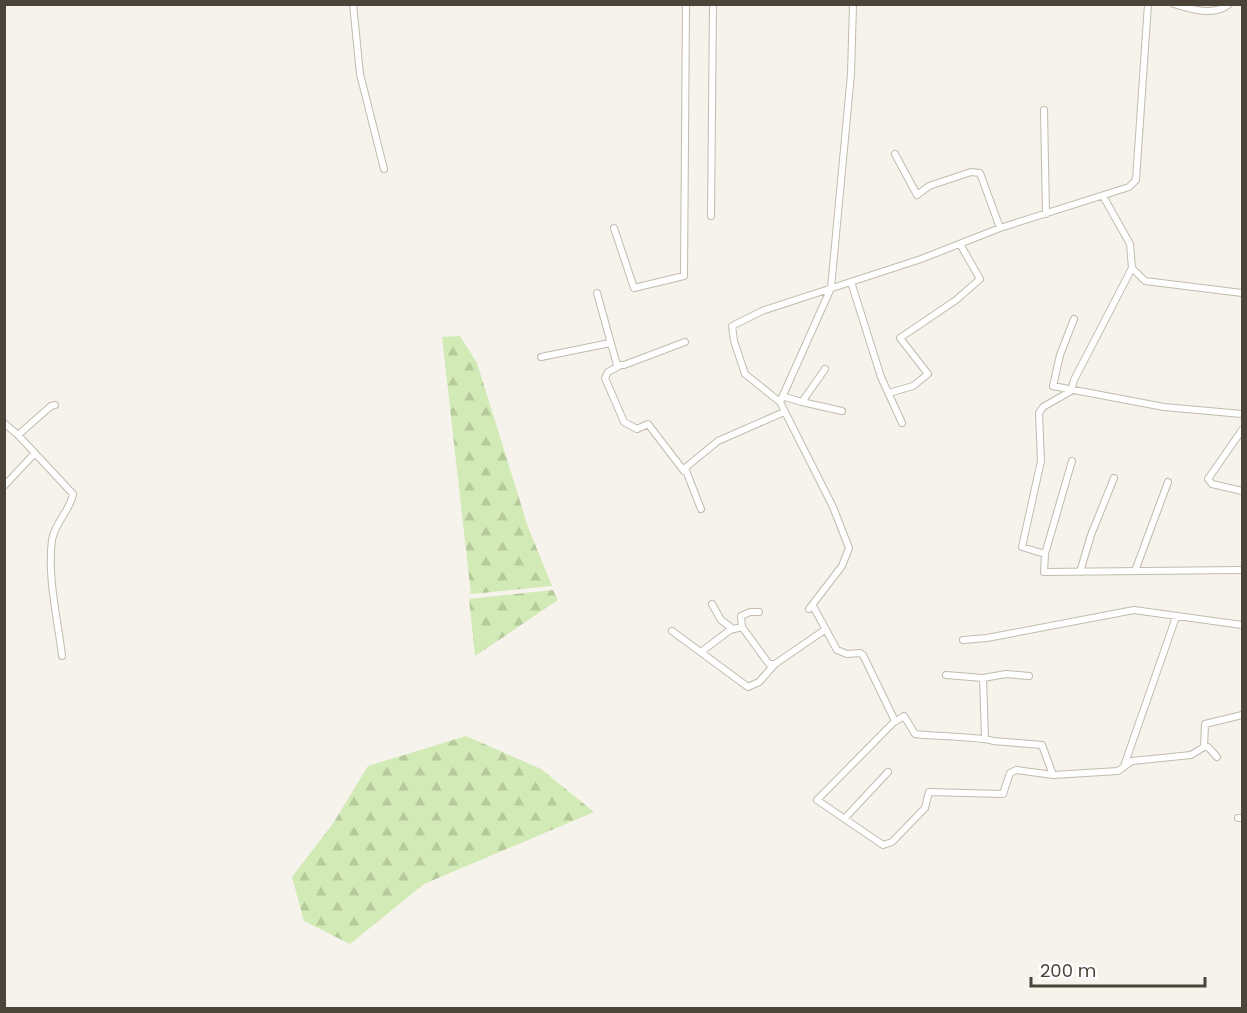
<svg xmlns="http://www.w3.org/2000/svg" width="1247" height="1013" font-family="Poppins,sans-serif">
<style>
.forest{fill:url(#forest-firs)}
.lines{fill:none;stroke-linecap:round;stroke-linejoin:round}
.street-casing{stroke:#c2bbae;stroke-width:8}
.street{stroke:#fff;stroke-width:6}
</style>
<defs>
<pattern id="forest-firs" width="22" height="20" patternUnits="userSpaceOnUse" patternTransform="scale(1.5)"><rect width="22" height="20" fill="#d2eab5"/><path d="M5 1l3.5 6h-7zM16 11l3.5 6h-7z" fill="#b6ca9c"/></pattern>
</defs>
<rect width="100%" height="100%" fill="#f6f3ec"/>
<!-- forest -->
<path class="forest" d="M 460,336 L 477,363 L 528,527 L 552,586 L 471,594 L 442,337 Z
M 553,590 L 558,600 L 475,656 L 469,599 Z
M 466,736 L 541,769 L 594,812 L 424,884 L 350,944 L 304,921 L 292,877 L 334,822 L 368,766 Z"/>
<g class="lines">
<!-- street casing -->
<g class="street-casing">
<path id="street" d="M 353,4 L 360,74 L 384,169
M 1174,4 C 1190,9 1215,17 1229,4
M 1044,110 L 1046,214
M 895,154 L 917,195 L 929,186 L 971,172 L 980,173 L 1000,228
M 711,216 L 713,4
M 614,228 L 634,288 L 684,276 L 686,4
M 1132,268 L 1145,281 L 1242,293
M 851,282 L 881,377 L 902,423
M 597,293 L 617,365 L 624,365 L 685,342
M 1074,319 L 1060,355 L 1053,386 L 1164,407 L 1242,414
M 541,357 L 610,343
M 619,366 L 608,372 L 605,378 L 624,422 L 637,429 L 648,424 L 684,471
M 889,393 L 913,386 L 928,374 L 900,338 L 956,300 L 980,279 L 960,244
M 785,397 L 802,402 L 825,369
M 780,402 L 831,288 L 851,74 L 853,4
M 802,402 L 842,411
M 4,423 L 18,435 L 51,406 L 55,405
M 1242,430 L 1208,479 L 1212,484 L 1242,491
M 18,435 L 73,494 C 70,511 55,522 52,540 C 47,577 58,620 62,656
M 1072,461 L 1045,554 L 1044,572 L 1242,570
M 4,486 L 35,453
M 701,509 L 685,468 L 718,441 L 784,412
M 1045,554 L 1022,547 L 1041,461 L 1039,413 L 1043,407 L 1071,391 L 1074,380 L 1132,268 L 1130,244 L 1103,196
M 1135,571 L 1168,482
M 1080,572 L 1091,535 L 1114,478
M 712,604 L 721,620 L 733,629
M 813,606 L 837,650 L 847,654 L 860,653 L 863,655 L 895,721
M 809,609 L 842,566 L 849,548 L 833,507 L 780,402 L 745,374 L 734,341 L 732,326 L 762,311 L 921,259 L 1000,228 L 1129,187 L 1136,180 L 1148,4
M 759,612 L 750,612 L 741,616 L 742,627 L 769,664 L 775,664 L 826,629
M 672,631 L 748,687 L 759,682 L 775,664
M 963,640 L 987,638 L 1134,610 L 1242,625
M 701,652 L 730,630 L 742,627
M 946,675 L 983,678 L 985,737
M 983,678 L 1006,674 L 1029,676
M 1204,747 L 1205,724 L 1242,715
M 1124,766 L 1176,617
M 1053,775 L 1042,745 L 993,741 C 985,737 929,736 915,734 L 904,716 L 893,723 L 817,800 L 883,845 L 892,842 L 925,808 L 929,792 L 1003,794 L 1010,773 L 1016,770 L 1053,775 L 1118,771 L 1132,761 L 1191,755 L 1204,747 L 1208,747 L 1217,757
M 845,818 L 888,772
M 1238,818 L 1242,818"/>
</g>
<!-- street -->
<use href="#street" class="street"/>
</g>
<!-- border -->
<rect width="1247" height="1013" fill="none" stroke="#4b4439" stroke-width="12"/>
<!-- scale -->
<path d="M1031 977v9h174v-9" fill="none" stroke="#4b4439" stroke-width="3"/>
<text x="1040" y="977" font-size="18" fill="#4b4439" stroke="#ffffff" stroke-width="4.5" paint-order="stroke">200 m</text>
</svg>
